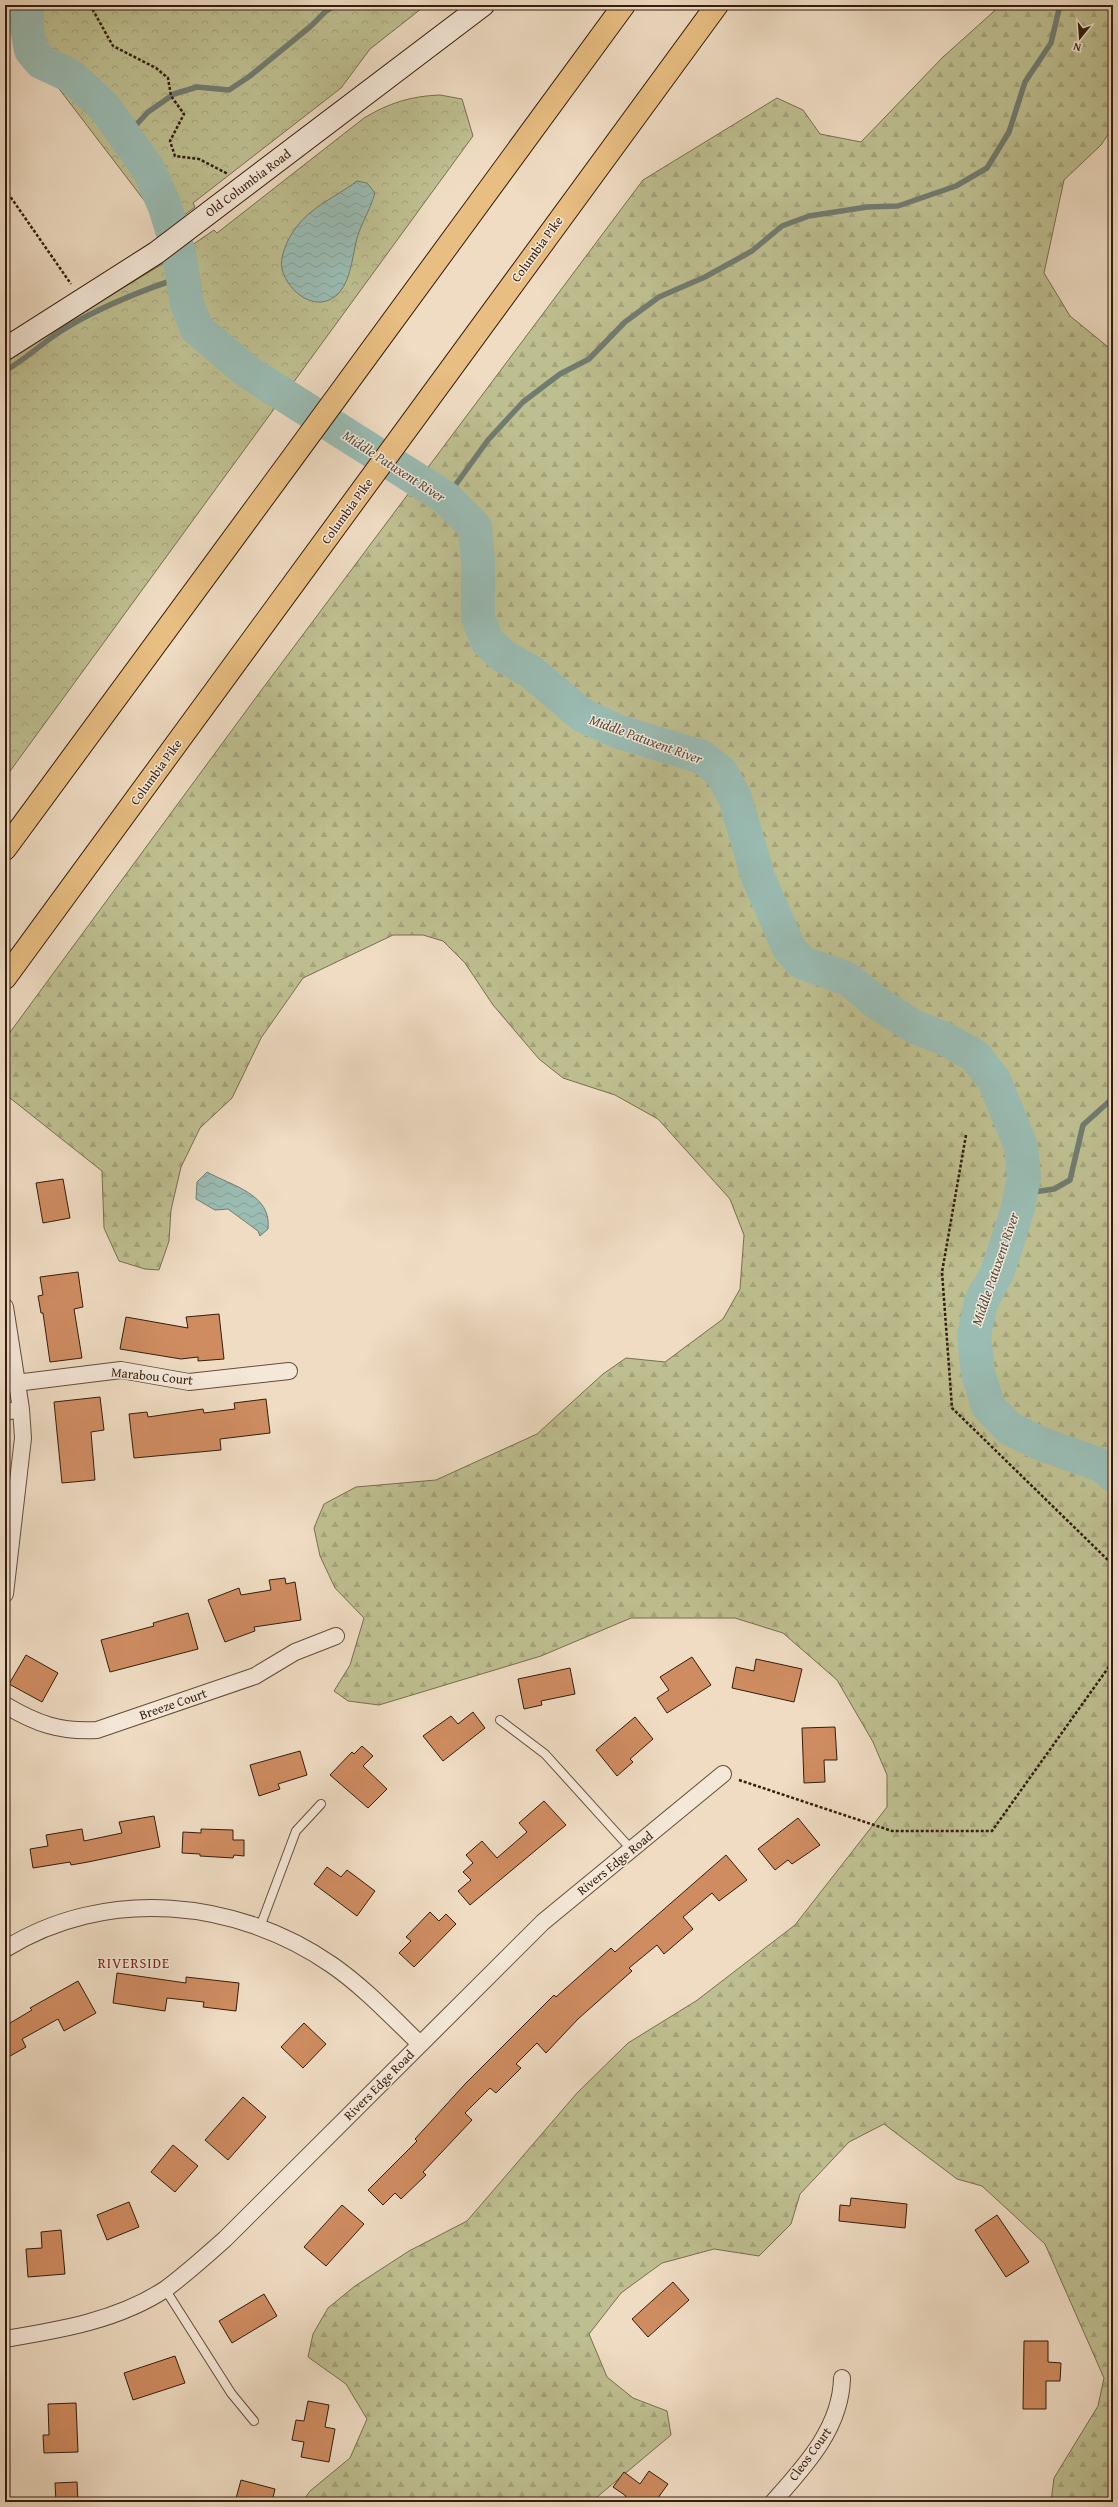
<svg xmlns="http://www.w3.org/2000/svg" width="1118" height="2507" font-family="'Gentium Book Plus',serif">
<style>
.forest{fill:url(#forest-firs);stroke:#796e4f}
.park{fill:url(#park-crowns);stroke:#796e4f}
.water{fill:url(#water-waves);stroke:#717c71}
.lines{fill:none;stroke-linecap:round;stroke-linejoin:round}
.stream{stroke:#717c71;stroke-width:5.5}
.river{stroke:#9abcb3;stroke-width:34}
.building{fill:#cf8c61;stroke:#341d0e}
.lane-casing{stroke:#634d3b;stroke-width:10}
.street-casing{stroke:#634d3b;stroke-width:18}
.secondary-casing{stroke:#341d0e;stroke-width:24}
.highway-casing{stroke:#341d0e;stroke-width:24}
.path{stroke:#341d0e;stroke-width:2.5;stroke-dasharray:3 2;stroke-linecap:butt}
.lane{stroke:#f5e8d8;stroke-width:8}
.street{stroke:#f5e8d8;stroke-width:16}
.secondary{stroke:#f5e8d8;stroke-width:22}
.highway{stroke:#e8be82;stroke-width:22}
.labels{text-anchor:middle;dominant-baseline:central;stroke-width:3;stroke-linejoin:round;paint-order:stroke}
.street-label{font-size:13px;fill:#341d0e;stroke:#f5e8d8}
.water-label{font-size:14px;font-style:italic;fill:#534d40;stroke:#f5e8d8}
.neighbourhood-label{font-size:14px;letter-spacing:1px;fill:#7a1f14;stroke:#f5e8d8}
</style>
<defs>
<pattern id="forest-firs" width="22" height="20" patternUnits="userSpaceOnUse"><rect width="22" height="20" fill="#bebf90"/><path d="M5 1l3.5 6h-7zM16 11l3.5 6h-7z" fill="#a4a47b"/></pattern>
<pattern id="park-crowns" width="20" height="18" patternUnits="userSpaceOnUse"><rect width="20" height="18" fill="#bebf90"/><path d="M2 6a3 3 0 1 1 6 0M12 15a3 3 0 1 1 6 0" fill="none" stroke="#a4a47b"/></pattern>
<pattern id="water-waves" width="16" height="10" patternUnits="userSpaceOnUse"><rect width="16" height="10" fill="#9abcb3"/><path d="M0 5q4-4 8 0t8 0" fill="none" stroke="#85a199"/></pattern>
</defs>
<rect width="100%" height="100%" fill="#efdcc3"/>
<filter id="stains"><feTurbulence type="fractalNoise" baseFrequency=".005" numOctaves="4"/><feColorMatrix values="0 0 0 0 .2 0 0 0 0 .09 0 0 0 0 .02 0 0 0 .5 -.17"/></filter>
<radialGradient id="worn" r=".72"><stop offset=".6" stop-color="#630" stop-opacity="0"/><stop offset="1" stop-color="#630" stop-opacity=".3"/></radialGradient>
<!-- forest -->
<path class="forest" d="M 1001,5 L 1113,5 L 1113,127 L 1101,145 L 1064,180 L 1044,273 L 1070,316 L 1113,351 L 1113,2502 L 1051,2502 L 1054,2478 L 1098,2406 L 1104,2378 L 1045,2244 L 982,2186 L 957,2179 L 884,2124 L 849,2142 L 800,2194 L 791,2224 L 759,2256 L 714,2249 L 662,2263 L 621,2293 L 589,2334 L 607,2377 L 633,2398 L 667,2411 L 671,2435 L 591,2502 L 302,2502 L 310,2491 L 350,2458 L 367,2419 L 346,2384 L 308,2357 L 313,2334 L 328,2308 L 355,2286 L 409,2251 L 467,2221 L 577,2093 L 628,2043 L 696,2001 L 795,1925 L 887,1807 L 887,1775 L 873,1742 L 837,1680 L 783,1633 L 735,1618 L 631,1618 L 541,1656 L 379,1705 L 348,1701 L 334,1691 L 350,1665 L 364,1618 L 335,1588 L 320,1556 L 314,1528 L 324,1504 L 356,1487 L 436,1480 L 537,1434 L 603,1374 L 626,1358 L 665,1362 L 723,1319 L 740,1289 L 744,1235 L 730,1199 L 658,1119 L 615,1095 L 563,1078 L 539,1059 L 493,1005 L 465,963 L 443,941 L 423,935 L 393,935 L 303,978 L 261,1038 L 232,1098 L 200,1128 L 181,1167 L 171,1210 L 169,1241 L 159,1270 L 145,1269 L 119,1261 L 104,1228 L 102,1171 L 5,1094 L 5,1039 L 260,692 L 643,180 L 777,98 L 803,110 L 820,134 L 861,142 L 943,57 Z"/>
<!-- park -->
<path class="park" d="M 31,5 L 426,5 L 370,49 L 341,88 L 193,203 L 195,207 L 166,229 L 34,56 Z
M 440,95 L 462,99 L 473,136 L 5,778 L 5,359 L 179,254 L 214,230 L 217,233 L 364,118 C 389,103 411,96 440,95 Z"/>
<!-- water -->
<path class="water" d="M 357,181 L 367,183 L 375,193 C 371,207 364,219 359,232 C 352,251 353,277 339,293 C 318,315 288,293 282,269 C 279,258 288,238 295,229 C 310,207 336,197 357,181 Z
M 207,1172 C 232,1186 272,1194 268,1229 L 260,1236 L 258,1231 L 228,1209 L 215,1210 L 196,1199 L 197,1182 Z"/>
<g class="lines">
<!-- stream -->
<path class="stream" d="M 125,137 L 148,112 L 174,94 L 197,87 L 229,90 L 250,76 L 311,26 L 325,12 L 336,5
M 5,371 C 23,361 38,347 55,335 C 88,312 144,289 183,277
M 446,498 L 488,440 L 523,402 L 560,374 L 589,359 L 625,322 L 659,297 L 705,277 L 752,251 L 782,226 L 809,216 L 867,207 L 898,206 L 956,186 L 987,168 L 1009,132 L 1025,82 L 1051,43 L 1060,5
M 1020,1194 L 1054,1189 L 1070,1180 L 1083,1125 L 1113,1098"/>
<!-- river -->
<path class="river" d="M 27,5 L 27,28 L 31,50 L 41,62 L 71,76 L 105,108 L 149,170 L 165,207 L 179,253 L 187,304 L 197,329 L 248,372 L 446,498 L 475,527 L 478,561 L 478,618 L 487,641 L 503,656 L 530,671 L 582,715 L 619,732 L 702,757 L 721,772 L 735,798 L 758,877 L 789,948 L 801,962 L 848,979 L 877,1003 L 915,1027 L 945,1039 L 975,1056 L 994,1080 L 1021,1146 L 1024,1177 L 1018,1207 L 1008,1240 L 997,1273 L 981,1302 L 974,1335 L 978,1373 L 988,1406 L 1009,1428 L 1039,1443 L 1103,1466 L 1113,1475"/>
</g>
<!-- building -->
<path class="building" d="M 63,1179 L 70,1218 L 43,1223 L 36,1183 Z
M 78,1272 L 83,1307 L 74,1309 L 82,1358 L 50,1362 L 43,1313 L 41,1313 L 38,1296 L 43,1295 L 40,1277 Z
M 219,1314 L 224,1359 L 198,1361 L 198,1357 L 181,1359 L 120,1349 L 126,1317 L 188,1328 L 186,1317 Z
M 100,1397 L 104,1430 L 91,1432 L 95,1480 L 62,1483 L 54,1402 Z
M 266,1399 L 270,1433 L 220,1439 L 221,1450 L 134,1458 L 129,1414 L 147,1412 L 148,1417 L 203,1409 L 204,1413 L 235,1409 L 234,1403 Z
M 285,1578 L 286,1584 L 295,1582 L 301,1620 L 254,1627 L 255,1631 L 225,1642 L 208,1600 L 239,1588 L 241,1595 L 271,1590 L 269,1580 Z
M 188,1613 L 198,1649 L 110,1672 L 101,1640 L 154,1626 L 153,1623 Z
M 26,1655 L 58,1673 L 42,1702 L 9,1684 Z
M 692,1657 L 711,1685 L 667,1713 L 657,1698 L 669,1690 L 660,1677 Z
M 756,1659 L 802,1669 L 794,1702 L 732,1688 L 736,1667 L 754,1671 Z
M 570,1668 L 575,1694 L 541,1701 L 542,1705 L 524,1709 L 518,1679 Z
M 473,1712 L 485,1728 L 443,1761 L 423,1736 L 451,1716 L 458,1724 Z
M 635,1717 L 653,1739 L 630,1759 L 633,1762 L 617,1776 L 596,1750 Z
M 835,1727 L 837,1760 L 824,1760 L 825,1782 L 804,1783 L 802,1728 Z
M 362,1746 L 373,1756 L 363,1766 L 387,1789 L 368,1808 L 330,1775 L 352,1752 L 354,1754 Z
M 300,1751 L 307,1775 L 278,1784 L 280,1789 L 259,1796 L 250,1765 Z
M 544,1801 L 566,1825 L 470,1905 L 458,1891 L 471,1880 L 463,1872 L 473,1863 L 466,1855 L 482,1841 L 497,1858 L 527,1832 L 519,1823 Z
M 154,1816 L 160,1847 L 88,1862 L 71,1865 L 70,1862 L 33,1868 L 30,1849 L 48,1846 L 46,1835 L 82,1829 L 84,1841 L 122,1833 L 119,1822 Z
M 798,1818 L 820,1845 L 792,1864 L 788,1860 L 775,1870 L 758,1849 Z
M 201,1829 L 233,1830 L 233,1840 L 244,1840 L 244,1856 L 234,1855 L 233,1858 L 200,1856 L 200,1854 L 182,1853 L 183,1832 L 201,1833 Z
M 726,1855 L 747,1880 L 719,1901 L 712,1893 L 683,1917 L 693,1929 L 664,1954 L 657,1945 L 629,1968 L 632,1971 L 578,2019 L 546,2053 L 537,2043 L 516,2064 L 521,2068 L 496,2093 L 490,2088 L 465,2113 L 472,2120 L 423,2172 L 426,2175 L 401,2199 L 395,2193 L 383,2205 L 368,2190 L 417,2141 L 415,2139 L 465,2084 L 554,1995 L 556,1997 L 611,1948 L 615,1952 Z
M 327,1867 L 341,1877 L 347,1870 L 375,1891 L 357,1916 L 314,1884 Z
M 430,1912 L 439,1921 L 446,1914 L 456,1924 L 414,1967 L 399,1953 L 411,1941 L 406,1937 Z
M 117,1973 L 186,1983 L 186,1977 L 239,1983 L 236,2011 L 203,2007 L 204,2002 L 167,1998 L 165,2011 L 113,2003 Z
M 78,1981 L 96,2013 L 64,2031 L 58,2019 L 22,2039 L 26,2047 L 5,2059 L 5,2026 L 32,2010 L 30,2008 Z
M 304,2023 L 326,2044 L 303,2068 L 281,2047 Z
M 243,2097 L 266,2117 L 228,2160 L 205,2140 Z
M 173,2145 L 198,2166 L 175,2192 L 151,2172 Z
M 851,2198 L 907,2204 L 905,2228 L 839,2221 L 840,2205 L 850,2206 Z
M 129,2202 L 139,2227 L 107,2240 L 97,2215 Z
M 342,2205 L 364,2224 L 326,2266 L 304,2247 Z
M 997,2215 L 1029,2262 L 1006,2277 L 975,2230 Z
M 61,2230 L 65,2274 L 28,2277 L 26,2249 L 42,2248 L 41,2232 Z
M 673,2282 L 689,2300 L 648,2337 L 632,2319 Z
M 264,2294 L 277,2316 L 232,2343 L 219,2321 Z
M 1024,2341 L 1048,2341 L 1048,2362 L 1061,2363 L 1060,2381 L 1046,2381 L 1046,2409 L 1023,2409 Z
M 175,2356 L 185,2383 L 133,2400 L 124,2373 Z
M 308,2401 L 329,2405 L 325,2427 L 335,2429 L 329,2462 L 301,2457 L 304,2442 L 292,2440 L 296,2420 L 304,2421 Z
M 76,2403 L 78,2452 L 44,2453 L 43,2435 L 49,2435 L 48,2404 Z
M 649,2471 L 668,2484 L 655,2502 L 621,2502 L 626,2496 L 613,2487 L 624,2472 L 640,2484 Z
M 241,2480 L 275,2489 L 272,2502 L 235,2502 Z
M 77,2482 L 78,2502 L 56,2502 L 55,2483 Z"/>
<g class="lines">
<!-- lane casing -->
<g class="lane-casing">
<path id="lane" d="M 500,1720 L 545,1754 L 631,1849
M 260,1927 L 296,1831 L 321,1804
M 165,2289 L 231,2393 L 254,2421"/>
</g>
<!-- street casing -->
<g class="street-casing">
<path id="street" d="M 5,1307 L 21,1409 L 23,1438 L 5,1594
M 16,1383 L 121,1370 L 189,1382 L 289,1371
M 5,1412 L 21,1409
M 5,1705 C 37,1724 60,1732 97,1730 L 255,1676 L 295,1652 L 336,1636
M 5,1949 C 106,1886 237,1899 332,1965 C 365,1988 392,2017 420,2044
M 5,2339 C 60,2330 120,2320 167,2288 C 187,2273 206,2256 225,2239 L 543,1922 L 723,1774
M 773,2502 C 805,2466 841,2428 842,2378"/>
</g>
<!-- secondary casing -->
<g class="secondary-casing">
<path id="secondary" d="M 5,349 L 156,253 L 483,5"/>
</g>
<!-- highway casing -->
<g class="highway-casing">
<path id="highway" d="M 5,849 C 211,567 419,288 624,5
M 5,978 L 717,5"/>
</g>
<!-- path -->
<path class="path" d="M 90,5 L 113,46 L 156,68 L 168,78 L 171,96 L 184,114 L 170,141 L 175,156 L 199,159 L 228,174
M 5,189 L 71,284
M 966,1135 L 942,1272 L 952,1408 L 1113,1565
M 739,1780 L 892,1831 L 992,1831 L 1113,1661"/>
<!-- lane -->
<use href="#lane" class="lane"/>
<!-- street -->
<use href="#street" class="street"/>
<!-- secondary -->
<use href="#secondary" class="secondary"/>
<!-- highway -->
<use href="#highway" class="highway"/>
</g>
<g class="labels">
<!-- street labels -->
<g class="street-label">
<text transform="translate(248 183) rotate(-37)">Old Columbia Road</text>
<text transform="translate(537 249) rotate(-54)">Columbia Pike</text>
<text transform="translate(347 511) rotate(-54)">Columbia Pike</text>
<text transform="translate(156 772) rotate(-54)">Columbia Pike</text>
<text transform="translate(152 1376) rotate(6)">Marabou Court</text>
<text transform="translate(173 1704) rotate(-19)">Breeze Court</text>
<text transform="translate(615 1863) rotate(-39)">Rivers Edge Road</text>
<text transform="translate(379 2085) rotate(-45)">Rivers Edge Road</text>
<text transform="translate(810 2454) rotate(-54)">Cleos Court</text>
</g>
<!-- water labels -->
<g class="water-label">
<text transform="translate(394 466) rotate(33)">Middle Patuxent River</text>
<text transform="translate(646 739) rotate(20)">Middle Patuxent River</text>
<text transform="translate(995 1269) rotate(-71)">Middle Patuxent River</text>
</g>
<!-- neighbourhood labels -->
<g class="neighbourhood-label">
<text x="134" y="1963">RIVERSIDE</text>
</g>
</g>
<!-- margin -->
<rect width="1118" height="2507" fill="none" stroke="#efdcc3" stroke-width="20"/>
<rect x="6" y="6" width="1106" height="2495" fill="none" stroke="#341d0e" stroke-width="2"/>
<rect x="10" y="10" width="1098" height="2487" fill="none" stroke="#341d0e"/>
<!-- north arrow -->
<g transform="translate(1080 38) rotate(197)" stroke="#f5e8d8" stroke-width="3" paint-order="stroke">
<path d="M0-3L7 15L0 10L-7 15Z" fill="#341d0e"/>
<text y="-6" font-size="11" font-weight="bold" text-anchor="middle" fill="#341d0e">N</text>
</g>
<rect width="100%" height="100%" filter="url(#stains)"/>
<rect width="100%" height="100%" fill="url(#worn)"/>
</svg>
